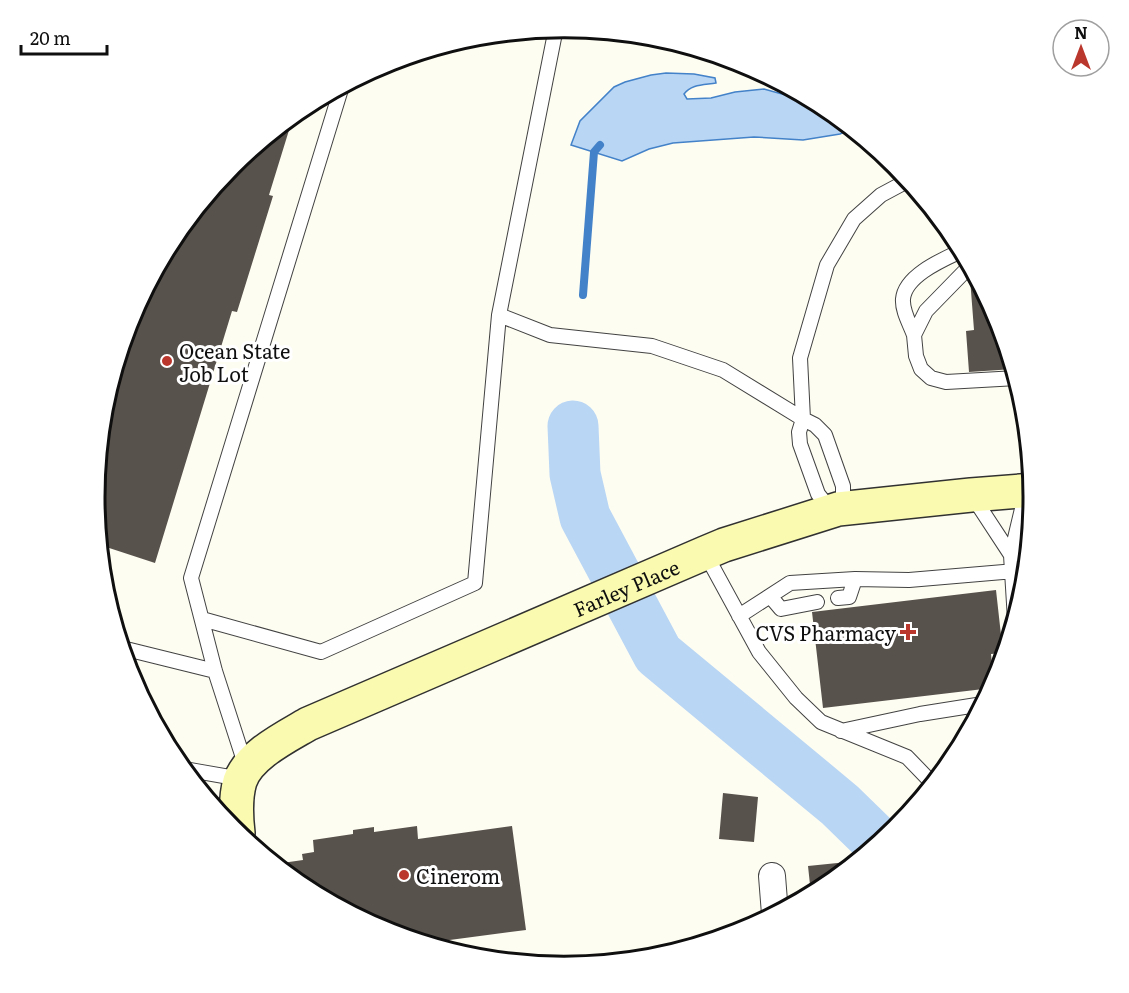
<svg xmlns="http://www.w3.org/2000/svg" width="1129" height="993" font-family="Literata,serif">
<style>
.water{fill:#b9d6f4;stroke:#4382c8;stroke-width:1.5}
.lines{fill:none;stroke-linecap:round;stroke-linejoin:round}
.stream{stroke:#4382c8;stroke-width:8}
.river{stroke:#b9d6f4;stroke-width:51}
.building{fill:#58524c}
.service-casing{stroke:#424242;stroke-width:16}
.minor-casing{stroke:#424242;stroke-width:28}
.secondary-casing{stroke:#313131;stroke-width:36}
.service{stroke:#fff;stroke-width:14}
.minor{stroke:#fff;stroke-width:26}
.secondary{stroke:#fafbb0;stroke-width:33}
.poi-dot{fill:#ba372d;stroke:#fff;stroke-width:2}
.labels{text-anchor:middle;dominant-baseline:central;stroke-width:6;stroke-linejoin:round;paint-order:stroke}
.poi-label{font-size:20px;fill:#0f0f0f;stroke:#fff;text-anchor:start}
.street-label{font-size:20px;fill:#0f0f0f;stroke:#fff}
.rim{fill:none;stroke:#0f0f0f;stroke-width:3}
</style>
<rect width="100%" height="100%" fill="#fefdf2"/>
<!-- water -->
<path class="water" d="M 666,73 L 694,74 L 715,78 L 716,83 C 704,85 691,84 684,94 L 687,99 L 711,98 L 735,92 L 764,89 L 789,96 L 799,92 L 826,106 L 851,127 L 851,129 L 840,134 L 803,140 L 754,137 L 673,143 L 649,149 L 622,161 L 571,145 L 580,121 L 614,87 L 625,82 L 651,75 Z"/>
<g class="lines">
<!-- stream -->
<path class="stream" d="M 583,295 L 594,152 L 600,145"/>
<!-- river -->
<path class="river" d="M 573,426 L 575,474 L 585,517 L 658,654 L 840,805 L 879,843"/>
</g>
<!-- building -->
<path class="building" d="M 294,114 L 269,195 L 273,196 L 237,312 L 232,311 L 155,563 L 100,545 L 95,496 L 104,405 L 131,317 L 174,235 L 233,164 Z
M 975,273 L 998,317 L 1014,369 L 969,372 L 966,331 L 974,330 L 970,278 Z
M 996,590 L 1003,653 L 991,654 L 994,683 L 992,688 L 823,708 L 812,612 Z
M 723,793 L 758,797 L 754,842 L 719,839 Z
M 417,826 L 418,839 L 512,826 L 526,930 L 427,943 L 385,930 L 303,887 L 275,864 L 303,860 L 302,854 L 314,852 L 313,840 L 353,834 L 353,830 L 374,827 L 374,832 Z
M 857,861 L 825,887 L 811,894 L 808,866 Z"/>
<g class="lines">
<!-- service casing -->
<g class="service-casing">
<path id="service" d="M 970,264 L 965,271 L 926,311 L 914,335 L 916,356 L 921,369 L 931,378 L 946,382 L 1017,378
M 499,315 L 550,335 L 652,346 L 723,370 L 803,419 L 815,425 L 825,435 L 843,486 L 843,498 L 838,509 L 826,504 L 818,494 L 800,444 L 799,432 L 803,419 L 800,358 L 827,265 L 854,219 L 881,195 L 909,180
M 914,335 C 910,324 902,311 903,299 C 905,275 944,259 963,250
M 973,497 L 1011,555
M 705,553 L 759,652 L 796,698 L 821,722 L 907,757 L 933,784
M 770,596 L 781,609 L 817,602
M 838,598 L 849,597 L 855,579
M 739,616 L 790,583 L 855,579 L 909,580 L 1027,570
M 202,619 L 321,652 L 475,583 L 499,315 L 556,28
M 1015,620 L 1011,555 L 1026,492
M 122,648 L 215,671
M 841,731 L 920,714 L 983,704
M 246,767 L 215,671 L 191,578 L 342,86
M 184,769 L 241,779"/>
</g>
<!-- minor casing -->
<g class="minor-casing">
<path id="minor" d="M 772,876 L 775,914"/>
</g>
<!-- secondary casing -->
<g class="secondary-casing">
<g id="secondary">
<path id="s1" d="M 238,833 C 236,816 235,798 240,781 C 249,755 286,737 308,724 L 705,553 L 724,545 L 838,509 L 971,495 L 1033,490"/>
</g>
</g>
<!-- service -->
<use href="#service" class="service"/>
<!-- minor -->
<use href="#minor" class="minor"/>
<!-- secondary -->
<use href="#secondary" class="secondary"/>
</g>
<!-- markers -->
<g class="poi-dot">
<circle cx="167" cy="361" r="6"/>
<path d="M905 623h6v6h6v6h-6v6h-6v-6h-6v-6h6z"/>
<circle cx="404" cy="875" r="6"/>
</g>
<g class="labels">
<!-- poi labels -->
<g class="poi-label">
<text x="179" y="350">Ocean State<tspan x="179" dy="23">Job Lot</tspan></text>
<text x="896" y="632" text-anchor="end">CVS Pharmacy</text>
<text x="416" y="875">Cinerom</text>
</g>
<!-- street labels -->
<g class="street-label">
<text stroke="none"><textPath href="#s1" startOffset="489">Farley Place</textPath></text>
</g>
</g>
<!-- crop -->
<path d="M0 0H1129V993H0ZM105 497a459 459 0 1 1 918 0a459 459 0 1 1-918 0Z" fill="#fff" fill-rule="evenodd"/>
<path class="rim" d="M105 497a459 459 0 1 1 918 0a459 459 0 1 1-918 0Z"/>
<!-- north arrow -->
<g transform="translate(1081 48)"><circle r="28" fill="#ffffff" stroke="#9f9f9f" stroke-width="1.5"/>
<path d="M0-4.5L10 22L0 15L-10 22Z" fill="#ba372d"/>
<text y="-9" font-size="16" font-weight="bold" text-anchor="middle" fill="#0f0f0f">N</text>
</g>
<!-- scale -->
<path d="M21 45v9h86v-9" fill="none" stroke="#0f0f0f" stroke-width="3"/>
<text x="30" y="45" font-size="18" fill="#0f0f0f" stroke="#ffffff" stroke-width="4.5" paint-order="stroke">20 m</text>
</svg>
